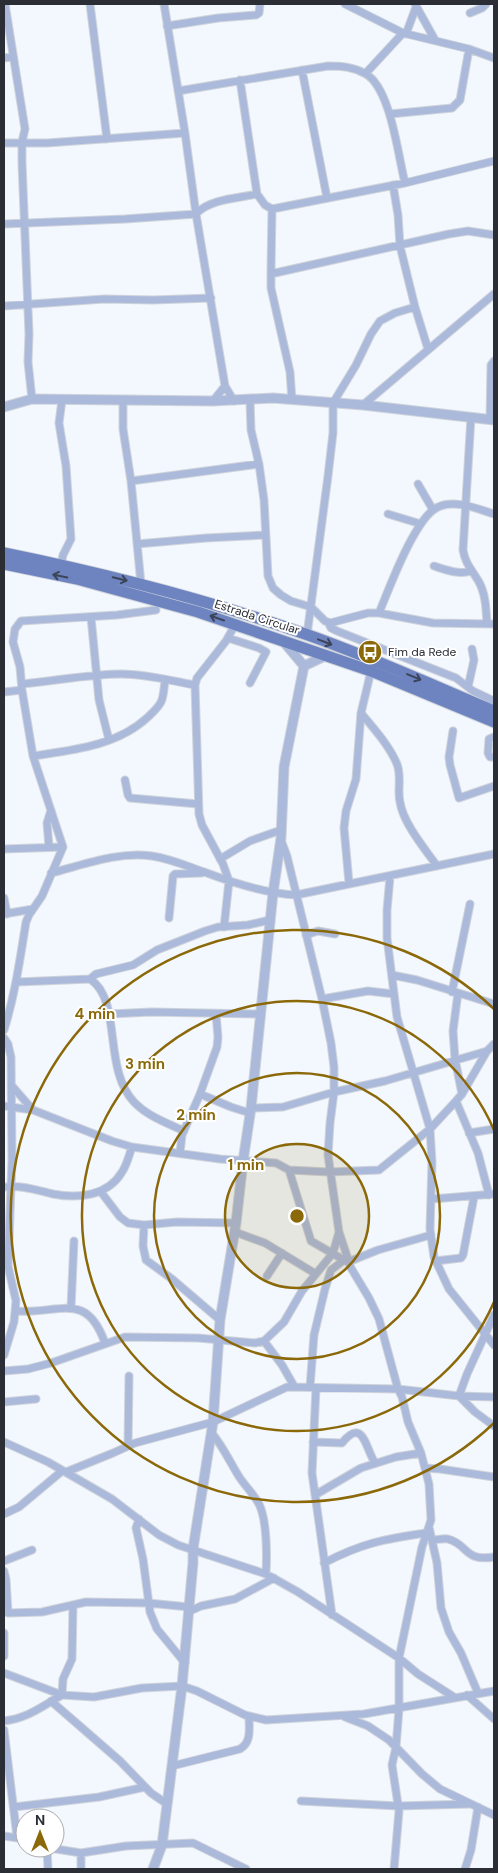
<svg xmlns="http://www.w3.org/2000/svg" width="498" height="1873" font-family="'DM Sans',sans-serif">
<style>
.lines{fill:none;stroke-linecap:round;stroke-linejoin:round}
.minor-casing{stroke:#cfd3da;stroke-width:9}
.tertiary-casing{stroke:#cfd3da;stroke-width:11}
.primary-casing{stroke:#cfd3da;stroke-width:13}
.minor{stroke:#abb9db;stroke-width:7}
.tertiary{stroke:#abb9db;stroke-width:9}
.primary{stroke:#6d84c0;stroke-width:11}
.oneway{stroke:#3c4458}
.ring{fill:none;stroke:#8b6909;stroke-width:2.5}
.labels{text-anchor:middle;dominant-baseline:central;stroke-width:4;stroke-linejoin:round;paint-order:stroke}
.street-label{font-size:12px;fill:#2b2e35;stroke:#fff}
.poi-label{font-size:12px;fill:#2b2e35;stroke:#fff;text-anchor:start}
.centre{fill:#8b6909;stroke:#fff;stroke-width:2.5}
.ring-label{font-size:15px;text-anchor:middle;font-weight:bold;fill:#8b6909;stroke:#fff;stroke-width:4;stroke-linejoin:round;paint-order:stroke}
</style>
<rect width="100%" height="100%" fill="#f3f7fe"/>
<g class="lines">
<!-- minor casing -->
<g class="minor-casing">
<path id="minor" d="M 5,4 L 25,129 L 22,142 L 22,163 L 29,334 L 28,362 L 32,399
M 90,4 L 107,139
M 164,4 L 185,133 L 196,214 L 225,386 L 234,401
M 345,4 L 403,33 L 469,49 L 494,58
M 415,4 L 435,40
M 470,13 L 482,8 L 486,4
M 167,26 L 218,18 L 256,15 L 259,13 L 260,4
M 406,34 L 416,7
M 4,58 L 12,57
M 302,70 L 327,198
M 366,73 L 403,33
M 240,80 L 257,194 L 265,205 L 272,209 L 405,183 L 494,161
M 178,91 L 328,66 C 342,66 354,67 366,74 C 391,89 398,156 405,183
M 390,114 L 452,108 L 460,100 L 469,49
M 4,143 L 47,143 L 185,133
M 393,185 L 398,215 L 400,246 L 415,307 L 428,349
M 272,209 L 271,271 L 275,273 L 449,234 L 468,231 L 494,235
M 4,224 L 125,219 L 196,214 C 209,199 239,198 257,194
M 271,271 L 271,288 L 290,372 L 292,400
M 4,306 L 104,299 L 153,300 L 211,298
M 123,400 L 123,429 L 131,481 L 141,584
M 250,400 L 251,430 L 259,464 L 264,500 L 268,576 L 273,588 L 281,595 L 291,601 L 311,607 L 325,621 L 330,623 L 368,613 L 379,613 L 433,623 L 494,624
M 213,401 L 225,386
M 363,405 L 494,294
M 471,417 L 463,550 C 465,563 472,570 479,582 C 486,595 486,610 487,624
M 490,419 L 491,365 L 494,361
M 131,481 L 259,464
M 418,484 L 433,510
M 388,514 L 421,524
M 137,544 L 206,538 L 265,535
M 61,565 L 63,555 L 71,539 L 66,466 L 59,423 L 62,400
M 434,566 C 446,570 459,575 471,571
M 379,613 C 389,589 415,517 438,507 C 455,499 478,509 494,514
M 91,617 L 99,700 L 109,740
M 328,622 L 331,628 L 337,631 L 456,678 L 473,691 L 494,701
M 307,635 L 328,476 L 333,433 L 333,403 L 356,365 L 371,334 L 380,321 L 395,313 L 415,307
M 228,638 L 259,648 L 266,652 L 250,683
M 22,684 C 56,681 89,674 122,674 C 147,674 171,681 195,685
M 468,687 L 474,660 L 472,649
M 4,692 L 22,690
M 361,713 C 374,729 389,745 397,764 C 402,777 397,790 400,802 C 403,823 425,849 437,866
M 453,731 L 449,757 L 450,765 L 459,798 L 494,786
M 494,737 L 489,739 L 488,753 L 490,757 L 494,757
M 33,756 C 73,750 117,746 148,717 C 153,712 158,708 161,702 C 164,696 164,687 165,680
M 125,780 L 128,795 L 130,798 L 198,804
M 281,840 L 287,856 L 322,999 L 331,1043 L 334,1067 L 334,1092 L 330,1123 L 328,1155 L 339,1232 L 351,1268 L 369,1298 L 379,1319 L 398,1389 L 402,1397 L 408,1422 L 421,1453 L 429,1484 L 431,1520 L 422,1547 L 399,1658 L 399,1709 L 396,1747 L 392,1765 L 399,1811 L 394,1869
M 49,847 L 47,823 L 51,810
M 4,849 L 63,847
M 220,859 L 250,841 L 281,830
M 51,873 C 83,865 119,851 152,856 C 172,859 189,867 207,873 C 236,884 265,893 296,895 L 494,854
M 390,877 L 387,910 L 387,938 L 397,1017 L 430,1129 L 432,1162 L 430,1229 L 434,1257 L 449,1289 L 494,1345
M 349,883 L 344,828 L 346,811 L 356,779 L 361,713 L 371,671
M 4,898 L 7,914
M 4,914 L 33,909
M 169,918 L 173,876 L 175,874 L 202,873
M 224,927 L 229,881 L 223,864 L 202,825 L 199,814 L 195,685 L 197,678 L 226,641 L 235,625
M 306,935 L 318,931 L 335,934
M 392,975 L 417,980 L 494,1004
M 90,979 C 123,1001 102,1068 134,1102 C 147,1116 167,1123 184,1131
M 17,982 L 90,979 L 96,974 L 133,965 L 157,950 L 205,931 L 218,927 L 248,925 L 270,920
M 452,992 L 470,904
M 458,993 L 453,1031 L 455,1059 L 462,1094
M 322,999 L 368,991 L 394,994
M 110,1014 L 151,1012 L 261,1014
M 4,1030 C 15,995 20,959 26,922 L 29,915 L 42,896 L 63,847 L 33,756 L 22,690 L 20,667 L 13,642 L 15,629 L 21,621 L 117,615 L 156,610
M 4,1038 L 8,1044 L 11,1057 L 12,1160 L 8,1266 L 16,1301 L 14,1322 L 4,1355
M 12,1086 L 33,1110
M 200,1094 L 231,1107 L 250,1113
M 456,1101 L 478,1153 L 489,1195
M 4,1106 L 33,1110 L 112,1141 L 132,1147 L 220,1159 L 276,1163 L 289,1170 L 329,1172 L 379,1170 L 430,1129 L 456,1101 L 462,1094 L 487,1051 L 494,1044
M 251,1108 L 283,1107 L 334,1092 L 385,1081 L 487,1051
M 469,1133 L 494,1129
M 180,1153 L 182,1135 L 200,1094 L 217,1047 L 218,1037 L 216,1014
M 289,1170 L 311,1241 L 344,1260 L 348,1262 L 378,1250 L 431,1235
M 4,1187 C 21,1185 36,1190 53,1194 C 78,1199 108,1196 122,1172 C 127,1165 129,1155 132,1147
M 101,1192 L 120,1217 L 128,1223 L 144,1225 L 177,1222 L 236,1223
M 432,1199 L 494,1194
M 144,1225 L 143,1246 L 146,1260 L 172,1279 L 220,1320
M 235,1232 L 265,1243 L 316,1274
M 435,1261 L 461,1258 L 463,1255 L 474,1197
M 267,1276 L 282,1253
M 71,1308 L 74,1241
M 15,1311 C 58,1315 86,1289 105,1343
M 494,1315 L 467,1374 L 459,1396 L 475,1412 L 494,1426
M 264,1341 L 282,1365 L 294,1386
M 4,1371 L 28,1369 L 51,1363 L 125,1337 L 198,1338 L 255,1343 L 264,1341 L 284,1322 L 302,1291 L 333,1253 L 339,1232
M 310,1387 L 314,1335 L 325,1289 L 331,1270 L 344,1260
M 316,1388 L 312,1473 L 332,1615
M 4,1402 L 36,1399
M 211,1432 C 222,1445 229,1460 238,1475 C 244,1485 253,1493 259,1504 C 267,1520 267,1555 266,1574
M 4,1442 L 48,1462 L 112,1499 L 159,1535 L 178,1545 L 266,1574 L 298,1592 L 399,1658 L 418,1674 L 454,1697
M 313,1442 L 342,1443 C 363,1417 365,1447 375,1463
M 128,1446 L 129,1376
M 425,1468 L 440,1469 L 494,1477
M 66,1472 L 113,1453 L 135,1443 L 213,1422 L 287,1387 L 398,1389 L 459,1396 L 494,1397
M 315,1495 L 361,1468 L 396,1457 L 421,1453
M 4,1514 L 19,1507 L 62,1471
M 139,1519 L 136,1528 L 143,1559 L 150,1612 L 157,1629 L 185,1663
M 429,1527 L 437,1563 L 441,1608 L 449,1632 L 461,1653 L 478,1693
M 432,1540 C 437,1540 443,1538 448,1539 C 468,1544 464,1562 494,1557
M 4,1561 L 32,1550
M 324,1563 C 362,1543 385,1539 426,1533
M 4,1571 L 6,1579
M 4,1580 L 6,1579 L 8,1613 L 42,1612 L 86,1602 L 148,1603 L 189,1607
M 188,1612 L 201,1606 L 235,1599 L 274,1578
M 4,1633 L 4,1656
M 4,1673 L 62,1695 L 94,1697 L 142,1688 L 182,1686 L 197,1691 L 245,1715 L 266,1720 L 364,1714 L 494,1691
M 467,1695 L 494,1719
M 51,1701 L 120,1761 L 151,1793 L 167,1804
M 345,1717 L 368,1726 L 389,1740 L 422,1774 L 440,1789 L 494,1815
M 4,1721 C 28,1718 41,1707 62,1695 L 63,1679 L 72,1659 L 73,1605
M 4,1730 L 17,1837
M 172,1766 L 240,1749 C 252,1742 249,1728 249,1716
M 301,1801 L 398,1806 L 470,1804
M 14,1807 L 99,1797 L 145,1787
M 4,1836 L 25,1839
M 47,1848 L 48,1869
M 50,1848 L 81,1853 L 126,1846 L 193,1843 L 246,1869
M 81,1853 L 81,1869
M 465,1869 L 471,1850 L 478,1807"/>
</g>
<!-- tertiary casing -->
<g class="tertiary-casing">
<path id="tertiary" d="M 4,407 L 32,399 L 213,401 L 273,398 L 363,405 L 494,420
M 283,641 L 304,666
M 304,666 L 327,655
M 153,1869 L 162,1845 L 182,1686 L 193,1563 L 193,1549 L 213,1422 L 220,1320 L 236,1223 L 243,1161 L 251,1108 L 273,893 L 281,838 L 284,767 L 304,666"/>
</g>
<!-- primary casing -->
<g class="primary-casing">
<path id="primary" d="M 4,553 C 107,574 209,600 308,635 C 371,657 432,685 494,711
M 4,564 L 77,579 L 198,612 L 371,671 L 494,722"/>
</g>
<!-- minor -->
<use href="#minor" class="minor"/>
<!-- tertiary -->
<use href="#tertiary" class="tertiary"/>
<!-- primary -->
<use href="#primary" class="primary"/>
</g>
<!-- one-way arrows -->
<defs><path id="oneway-shaft" d="M-6 0H5M1.5-3L5.5 0L1.5 3" fill="none" stroke-width="1.6" stroke-linecap="round" stroke-linejoin="round" transform="scale(1.25)"/></defs>
<g class="oneway">
<use href="#oneway-shaft" transform="translate(60 576) rotate(-168)"/>
<use href="#oneway-shaft" transform="translate(120 579) rotate(14)"/>
<use href="#oneway-shaft" transform="translate(217 618) rotate(-161)"/>
<use href="#oneway-shaft" transform="translate(325 642) rotate(21)"/>
<use href="#oneway-shaft" transform="translate(414 677) rotate(23)"/>
</g>
<!-- distance rings -->
<circle cx="297" cy="1216" r="72" fill="#8b6909" fill-opacity=".12"/>
<g class="ring">
<circle cx="297" cy="1216" r="72"/>
<circle cx="297" cy="1216" r="143"/>
<path d="M494 1302A215 215 0 1 1 494 1130"/>
<path d="M494 1423A286 286 0 1 1 494 1009"/>
</g>
<!-- icons -->
<defs>
<g id="bus-disc" transform="scale(1.25)"><circle r="9.5" fill="#8b6909" stroke="#fff"/><path d="M-5-6H5V4H4V6H2V4H-2V6H-4V4H-5ZM-3.5-4V0h7V-4ZM-3.5 1.2v1.5H-2V1.2ZM2 1.2v1.5H3.5V1.2Z" fill="#fff"/></g>
</defs>
<g fill-rule="evenodd">
<use href="#bus-disc" x="370" y="652"/>
</g>
<g class="labels">
<!-- street labels -->
<g class="street-label">
<text transform="translate(257 617) rotate(18)">Estrada Circular</text>
</g>
<!-- poi labels -->
<g class="poi-label">
<text x="388" y="652">Fim da Rede</text>
</g>
</g>
<circle cx="297" cy="1216" r="8" class="centre"/>
<g class="ring-label">
<text x="95" y="1019">4 min</text>
<text x="145" y="1069">3 min</text>
<text x="196" y="1120">2 min</text>
<text x="246" y="1170">1 min</text>
</g>
<!-- border -->
<rect width="498" height="1873" fill="none" stroke="#2b2e35" stroke-width="10"/>
<!-- north arrow -->
<g transform="translate(40 1833)"><circle r="24" fill="#ffffff" stroke="#aaabae"/>
<path d="M0-4L9 19L0 12L-9 19Z" fill="#8b6909"/>
<text y="-8" font-size="14" font-weight="bold" text-anchor="middle" fill="#2b2e35">N</text>
</g>
</svg>
